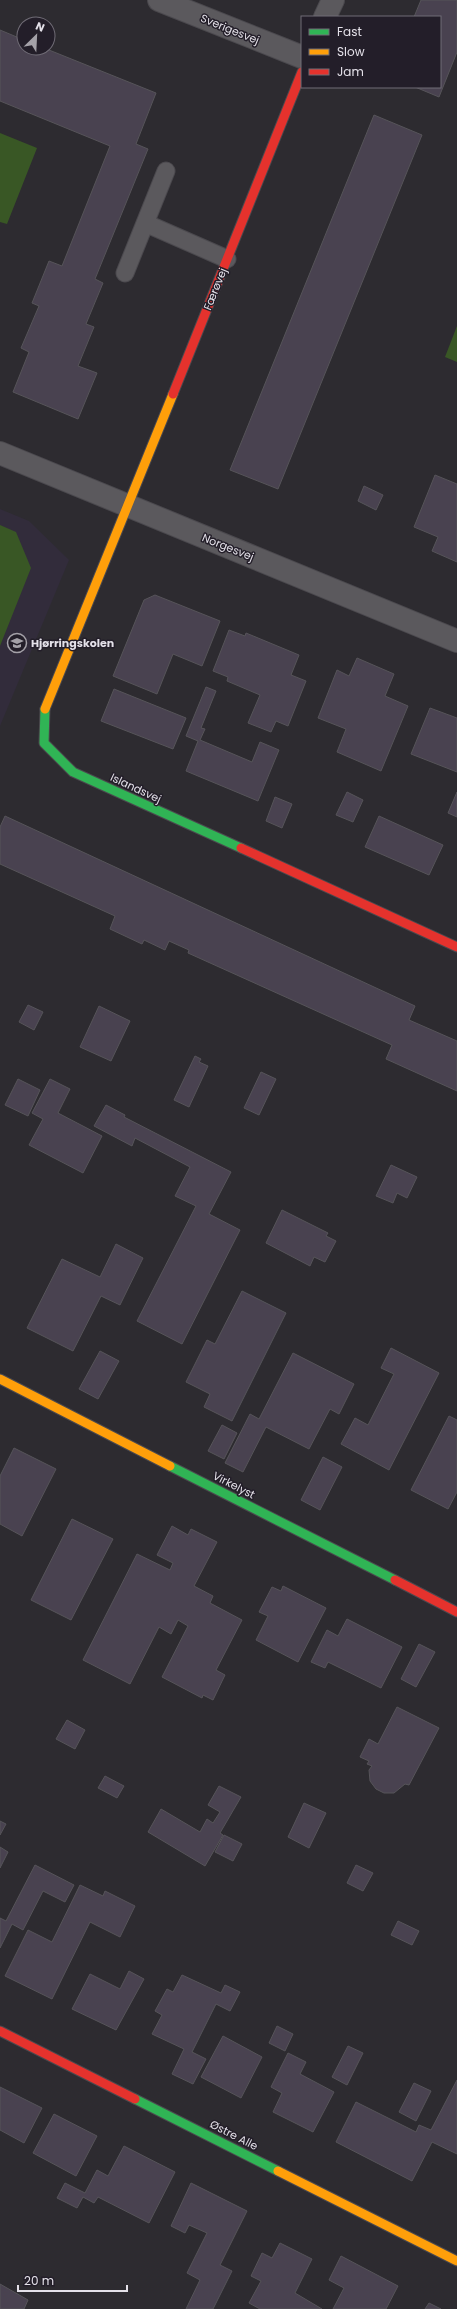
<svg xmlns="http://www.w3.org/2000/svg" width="457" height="2309" font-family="Poppins,sans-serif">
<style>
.built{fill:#322c3b}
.green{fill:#395725}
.building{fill:#494250;stroke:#565459}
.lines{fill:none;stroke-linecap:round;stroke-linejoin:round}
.lane-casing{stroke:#4b494e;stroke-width:19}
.street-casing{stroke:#4b494e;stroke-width:24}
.fast-casing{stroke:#4b494e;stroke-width:11}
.slow-casing{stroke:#4b494e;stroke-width:11}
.jam-casing{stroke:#4b494e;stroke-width:11}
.lane{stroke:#5b595d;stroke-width:17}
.street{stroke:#5b595d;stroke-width:22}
.fast{stroke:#30b455;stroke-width:9}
.slow{stroke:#ff9f0a;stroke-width:9}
.jam{stroke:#e5322d;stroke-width:9}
.labels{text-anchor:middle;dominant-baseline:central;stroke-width:3;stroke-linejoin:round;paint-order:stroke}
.street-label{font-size:11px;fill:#e4e1e9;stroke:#231e29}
.poi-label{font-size:11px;font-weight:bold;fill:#e4e1e9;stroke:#231e29;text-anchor:start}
</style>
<rect width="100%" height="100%" fill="#2d2b30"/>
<!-- built -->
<path class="built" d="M 0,509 L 29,521 L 69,560 L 0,726 Z"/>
<!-- green -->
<path class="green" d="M 0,133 L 37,148 L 7,224 L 0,222 Z
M 457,326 L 457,362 L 445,357 Z
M 0,525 L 16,532 L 31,568 L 0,646 Z"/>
<!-- building -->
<path class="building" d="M 421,0 L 457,0 L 457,52 L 439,97 L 415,87 L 440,87 L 440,17 L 414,17 Z
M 0,30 L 24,40 L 24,48 L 44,48 L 156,93 L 136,144 L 148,149 L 95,279 L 103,283 L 86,324 L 94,327 L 78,366 L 97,373 L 78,419 L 13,392 L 29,352 L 21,348 L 39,306 L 32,303 L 49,261 L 62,266 L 110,146 L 0,101 Z
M 374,115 L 422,135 L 278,489 L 230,470 Z
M 435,475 L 457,484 L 457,562 L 432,551 L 438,537 L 414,527 Z
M 364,486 L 383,495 L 376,510 L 358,501 Z
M 155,595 L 220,621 L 202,666 L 173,654 L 157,694 L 113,676 L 144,600 Z
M 229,630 L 245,636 L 246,633 L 299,655 L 291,675 L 306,681 L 288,726 L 276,721 L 271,732 L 248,723 L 260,695 L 227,681 L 228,677 L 213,671 Z
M 357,658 L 394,674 L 385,696 L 408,706 L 381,771 L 337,752 L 346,729 L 318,718 L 337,670 L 349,676 Z
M 206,687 L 216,691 L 201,728 L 205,729 L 200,740 L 252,762 L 260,742 L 279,750 L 258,801 L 186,771 L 198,741 L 186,736 Z
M 114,689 L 186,718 L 173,749 L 101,721 Z
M 430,708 L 457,718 L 457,772 L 411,754 Z
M 347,792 L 363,800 L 353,822 L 336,815 Z
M 457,792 L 457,817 L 448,813 Z
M 275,797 L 292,804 L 282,828 L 266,821 Z
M 5,816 L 415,1006 L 409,1020 L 457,1041 L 457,1091 L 386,1059 L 392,1045 L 188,953 L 189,950 L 169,941 L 165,950 L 144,940 L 142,944 L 110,929 L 115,916 L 0,864 L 0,827 Z
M 379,816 L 443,845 L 429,875 L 365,847 Z
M 28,1005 L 43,1012 L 34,1030 L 19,1022 Z
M 99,1006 L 130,1021 L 111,1061 L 80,1047 Z
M 195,1056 L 201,1059 L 199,1062 L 208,1066 L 189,1107 L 174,1100 Z
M 261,1072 L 276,1079 L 259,1115 L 244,1108 Z
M 18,1079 L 40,1090 L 28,1116 L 5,1105 Z
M 50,1079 L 70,1089 L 58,1113 L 102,1136 L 83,1173 L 29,1145 L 43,1119 L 32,1113 Z
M 106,1105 L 125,1115 L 124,1117 L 231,1172 L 209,1214 L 240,1230 L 182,1344 L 137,1321 L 196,1206 L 175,1196 L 190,1167 L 135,1138 L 132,1146 L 94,1126 Z
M 391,1165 L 417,1177 L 407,1198 L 397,1193 L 393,1203 L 376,1196 Z
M 282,1210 L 328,1233 L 326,1236 L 336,1241 L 325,1262 L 314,1257 L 310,1266 L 266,1243 Z
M 116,1244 L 143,1258 L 120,1305 L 101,1296 L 73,1351 L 27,1328 L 62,1259 L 100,1277 Z
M 242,1291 L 286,1313 L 232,1421 L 204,1407 L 210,1394 L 186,1382 L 207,1340 L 215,1344 Z
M 391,1348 L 439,1373 L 389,1470 L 341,1444 L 355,1418 L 368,1425 L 394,1374 L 381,1368 Z
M 100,1351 L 119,1361 L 98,1399 L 79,1389 Z
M 293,1353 L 354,1384 L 339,1414 L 330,1409 L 309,1449 L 266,1427 L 243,1472 L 225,1463 L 250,1414 L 259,1419 Z
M 449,1416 L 457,1420 L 457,1492 L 448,1509 L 411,1490 Z
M 222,1425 L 237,1433 L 224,1459 L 208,1451 Z
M 14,1448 L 56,1469 L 22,1536 L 0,1524 L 0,1476 Z
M 323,1457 L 342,1467 L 320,1510 L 301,1500 Z
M 72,1519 L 113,1539 L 71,1620 L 31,1600 Z
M 172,1526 L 188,1535 L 191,1529 L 217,1542 L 194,1586 L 213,1596 L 210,1603 L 242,1620 L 216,1670 L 225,1675 L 213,1700 L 203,1695 L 202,1698 L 162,1677 L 188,1626 L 178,1620 L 171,1634 L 159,1627 L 130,1684 L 83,1660 L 137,1554 L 170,1570 L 173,1563 L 157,1555 Z
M 283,1586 L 326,1608 L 298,1662 L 256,1640 L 268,1616 L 259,1612 L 272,1587 L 281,1591 Z
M 347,1619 L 402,1647 L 381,1688 L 328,1662 L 325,1668 L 311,1662 L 327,1630 L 338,1636 Z
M 419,1644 L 435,1652 L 416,1687 L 401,1679 Z
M 397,1707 L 439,1728 L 409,1785 L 405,1784 L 394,1793 L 384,1793 L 376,1789 L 370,1781 L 369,1770 L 372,1766 L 367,1764 L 369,1761 L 360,1757 L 369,1739 L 378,1744 Z
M 67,1720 L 85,1730 L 75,1749 L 56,1739 Z
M 105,1776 L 124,1786 L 117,1798 L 98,1788 Z
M 219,1786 L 241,1797 L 220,1833 L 223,1835 L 205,1866 L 148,1832 L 161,1809 L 200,1832 L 207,1819 L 213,1823 L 220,1812 L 208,1805 Z
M 304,1803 L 326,1813 L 309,1848 L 288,1837 Z
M 0,1821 L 6,1824 L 0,1835 Z
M 224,1835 L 242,1844 L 233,1861 L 215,1852 Z
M 0,1847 L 8,1852 L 0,1868 Z
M 35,1865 L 74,1885 L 65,1902 L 43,1891 L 23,1930 L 12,1924 L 0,1948 L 0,1918 L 6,1921 Z
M 356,1865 L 373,1873 L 363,1891 L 347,1883 Z
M 80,1885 L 103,1896 L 105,1891 L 135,1906 L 120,1937 L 90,1922 L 52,1999 L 5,1976 L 28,1930 L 52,1942 Z
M 398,1921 L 419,1931 L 412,1945 L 391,1935 Z
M 129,1971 L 144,1979 L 116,2030 L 72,2009 L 90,1974 L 120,1989 Z
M 182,1975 L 221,1993 L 225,1985 L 240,1992 L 230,2011 L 216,2004 L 192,2052 L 206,2059 L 193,2084 L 172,2074 L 184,2049 L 152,2034 L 162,2015 L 155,2011 L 167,1989 L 173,1992 Z
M 277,2026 L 293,2034 L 285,2051 L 269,2043 Z
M 223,2036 L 262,2057 L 241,2098 L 201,2077 Z
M 348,2046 L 363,2053 L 347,2085 L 332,2077 Z
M 288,2053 L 306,2062 L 300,2074 L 334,2092 L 313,2132 L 273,2112 L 282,2093 L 271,2087 Z
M 457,2080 L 457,2154 L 432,2142 L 412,2181 L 336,2142 L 356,2102 L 416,2132 L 419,2125 L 431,2130 Z
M 414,2083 L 431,2091 L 416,2121 L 399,2112 Z
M 0,2087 L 42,2108 L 24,2143 L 0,2130 Z
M 54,2114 L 97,2136 L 76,2176 L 33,2153 Z
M 124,2146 L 175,2172 L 149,2223 L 98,2197 L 94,2203 L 83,2197 L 77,2208 L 57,2198 L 65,2183 L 85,2193 L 97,2170 L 108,2176 Z
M 191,2183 L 247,2211 L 220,2265 L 232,2271 L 213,2309 L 186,2309 L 200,2280 L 187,2273 L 207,2233 L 189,2225 L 185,2233 L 171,2226 Z
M 280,2243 L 312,2259 L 295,2293 L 322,2309 L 260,2309 L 249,2303 L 261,2281 L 251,2276 L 262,2253 L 272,2258 Z
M 341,2256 L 398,2286 L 386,2309 L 333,2309 L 344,2288 L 329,2280 Z
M 0,2284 L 28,2300 L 24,2309 L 0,2309 Z
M 429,2303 L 441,2309 L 425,2309 Z"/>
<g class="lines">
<!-- lane casing -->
<g class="lane-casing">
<path id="lane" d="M 145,223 L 227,259
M 125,273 L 166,171"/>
</g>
<!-- street casing -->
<g class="street-casing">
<path id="street" d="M 159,0 L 302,57
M 325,17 L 333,0
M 0,453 L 457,641"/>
</g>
<!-- fast casing -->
<g class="fast-casing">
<path id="fast" d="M 45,709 L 44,743 L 73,772 L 241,848
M 170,1466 L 395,1580
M 135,2099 L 278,2171"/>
</g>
<!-- slow casing -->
<g class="slow-casing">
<path id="slow" d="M 45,709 L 173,394
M 0,1379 L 170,1466
M 278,2171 L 457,2261"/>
</g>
<!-- jam casing -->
<g class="jam-casing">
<path id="jam" d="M 173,394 L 302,72
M 241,848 L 457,947
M 395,1580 L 457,1612
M 0,2031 L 135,2099"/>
</g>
<!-- lane -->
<use href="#lane" class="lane"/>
<!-- street -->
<use href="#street" class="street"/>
<!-- fast -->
<use href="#fast" class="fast"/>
<!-- slow -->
<use href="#slow" class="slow"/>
<!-- jam -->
<use href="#jam" class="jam"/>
</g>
<!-- icons -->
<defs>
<g id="school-ring" transform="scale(1)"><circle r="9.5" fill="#231e29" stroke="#a4a1a8" stroke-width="1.5"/><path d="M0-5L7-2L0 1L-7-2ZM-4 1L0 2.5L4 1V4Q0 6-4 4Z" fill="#a4a1a8"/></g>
</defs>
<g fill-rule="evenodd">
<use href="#school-ring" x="17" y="643"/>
</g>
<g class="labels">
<!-- street labels -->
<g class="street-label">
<text transform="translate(230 29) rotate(22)">Sverigesvej</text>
<text transform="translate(215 289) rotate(-68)">Færøvej</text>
<text transform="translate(228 547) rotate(22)">Norgesvej</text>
<text transform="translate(136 788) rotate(25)">Islandsvej</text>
<text transform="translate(234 1485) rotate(27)">Virkelyst</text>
<text transform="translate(234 2135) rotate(27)">Østre Alle</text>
</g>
<!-- poi labels -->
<g class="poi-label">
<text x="31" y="643">Hjørringskolen</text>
</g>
</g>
<!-- legend -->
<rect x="301" y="16" width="140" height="72" fill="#231e29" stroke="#706c76"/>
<rect x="309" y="29" width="20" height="6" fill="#30b455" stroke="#706c76"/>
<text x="337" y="36" font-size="12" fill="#e4e1e9">Fast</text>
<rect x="309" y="49" width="20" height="6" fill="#ff9f0a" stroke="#706c76"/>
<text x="337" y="56" font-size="12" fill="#e4e1e9">Slow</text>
<rect x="309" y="69" width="20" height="6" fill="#e5322d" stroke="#706c76"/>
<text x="337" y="76" font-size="12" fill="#e4e1e9">Jam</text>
<!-- north arrow -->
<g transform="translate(36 36) rotate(24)"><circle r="19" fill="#231e29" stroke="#706c76"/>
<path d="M0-3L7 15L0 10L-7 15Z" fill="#a4a1a8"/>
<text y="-6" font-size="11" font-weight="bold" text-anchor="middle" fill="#e4e1e9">N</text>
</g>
<!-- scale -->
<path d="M18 2285v6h109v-6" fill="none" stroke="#e4e1e9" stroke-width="2"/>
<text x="24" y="2285" font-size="12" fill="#e4e1e9" stroke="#231e29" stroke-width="3" paint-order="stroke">20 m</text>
</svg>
